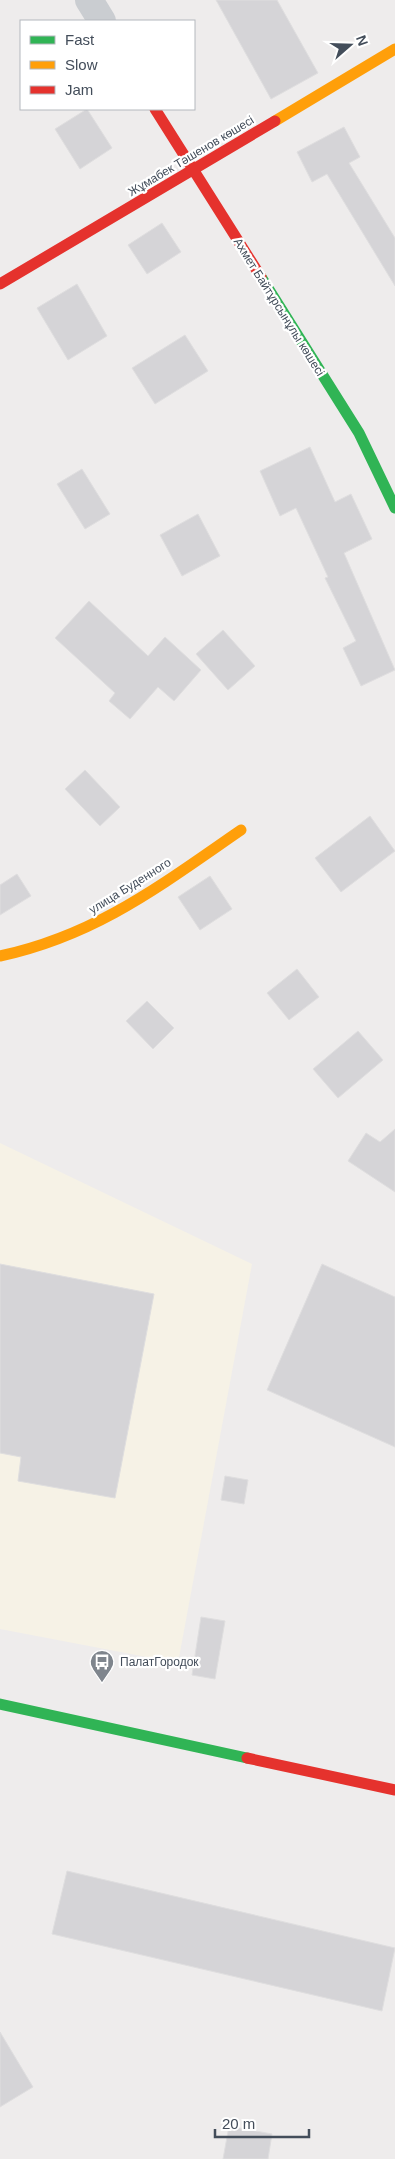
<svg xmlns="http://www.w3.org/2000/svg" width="395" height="2159" font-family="Helvetica,sans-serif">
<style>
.commercial{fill:#f6f2e6}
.building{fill:#d5d4d7;stroke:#dfdedf}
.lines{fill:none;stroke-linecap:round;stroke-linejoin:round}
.street{stroke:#cacdd1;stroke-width:28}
.fast{stroke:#30b455;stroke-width:11}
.slow{stroke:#ff9f0a;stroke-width:11}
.jam{stroke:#e5322d;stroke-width:11}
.labels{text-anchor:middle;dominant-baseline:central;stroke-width:4.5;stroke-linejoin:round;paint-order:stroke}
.street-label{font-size:12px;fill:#434d5a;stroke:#fff}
.poi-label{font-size:12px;fill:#434d5a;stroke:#fff;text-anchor:start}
</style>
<rect width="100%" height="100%" fill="#eeecec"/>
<!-- commercial -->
<path class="commercial" d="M 0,1143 L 252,1264 L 178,1663 L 0,1629 Z"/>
<!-- building -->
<path class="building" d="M 216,0 L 277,0 L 318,73 L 271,99 Z
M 87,109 L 112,148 L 80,169 L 55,129 Z
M 344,127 L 360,157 L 349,163 L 395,238 L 395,286 L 327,174 L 312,182 L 297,152 Z
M 162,223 L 181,252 L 147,274 L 128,245 Z
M 77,284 L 107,336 L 68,360 L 37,308 Z
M 185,335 L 208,371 L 155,404 L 132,368 Z
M 310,447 L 335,502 L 351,494 L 372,539 L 344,553 L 395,670 L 361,686 L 343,648 L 356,641 L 325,578 L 328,577 L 296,508 L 280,516 L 260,471 Z
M 82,469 L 110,514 L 85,529 L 57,484 Z
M 198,514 L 220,556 L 182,576 L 160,535 Z
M 89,601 L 148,656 L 165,637 L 201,670 L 174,701 L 158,687 L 130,719 L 109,701 L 115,693 L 55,638 Z
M 223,630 L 255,666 L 228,690 L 196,654 Z
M 85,770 L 120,807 L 100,826 L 65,789 Z
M 370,816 L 395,851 L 341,892 L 315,858 Z
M 17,874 L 31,896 L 0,915 L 0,885 Z
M 210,876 L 232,909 L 200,930 L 178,897 Z
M 297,969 L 319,997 L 289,1020 L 267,993 Z
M 147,1001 L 174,1028 L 153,1049 L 126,1021 Z
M 358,1031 L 383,1060 L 338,1098 L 313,1069 Z
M 395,1129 L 395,1192 L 348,1161 L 366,1133 L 380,1142 Z
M 0,1264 L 154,1294 L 115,1498 L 18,1481 L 21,1457 L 0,1453 Z
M 322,1264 L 395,1297 L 395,1447 L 267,1390 Z
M 225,1476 L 248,1480 L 244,1504 L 221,1500 Z
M 201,1617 L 225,1621 L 215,1679 L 192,1675 Z
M 67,1871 L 395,1948 L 382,2011 L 52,1934 Z
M 0,2032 L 33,2087 L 0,2107 Z
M 229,2126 L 272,2134 L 268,2159 L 223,2159 Z"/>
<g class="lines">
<!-- street -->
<path class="street" d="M 89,0 L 102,21"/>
<!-- fast -->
<path class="fast" d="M 261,277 L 359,433 L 395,508
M 0,1704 L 247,1758"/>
<!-- slow -->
<path class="slow" d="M 275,121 L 395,49
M 0,956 C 97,935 161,885 241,830"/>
<!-- jam -->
<path class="jam" d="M 155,109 L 261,277
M 0,284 L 275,121
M 247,1758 L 395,1790"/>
</g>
<!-- icons -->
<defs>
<g id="bus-pin" transform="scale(1.25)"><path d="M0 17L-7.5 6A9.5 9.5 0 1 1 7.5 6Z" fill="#7f858d" stroke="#fff"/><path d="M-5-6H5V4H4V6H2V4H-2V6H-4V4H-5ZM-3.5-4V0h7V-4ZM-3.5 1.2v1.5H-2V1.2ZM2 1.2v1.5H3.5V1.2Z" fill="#fff"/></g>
</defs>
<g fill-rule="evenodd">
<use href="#bus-pin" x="102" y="1662"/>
</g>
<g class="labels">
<!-- street labels -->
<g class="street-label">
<text transform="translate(191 156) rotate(-31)">Жұмабек Тәшенов көшесі</text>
<text transform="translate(279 307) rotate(58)">Ахмет Байтұрсынұлы көшесі</text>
<text transform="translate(130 886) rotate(-32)">улица Буденного</text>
</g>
<!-- poi labels -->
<g class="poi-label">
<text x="120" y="1662">ПалатГородок</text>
</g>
</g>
<!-- legend -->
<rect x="20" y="20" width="175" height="90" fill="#ffffff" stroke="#b4b8bd"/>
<rect x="30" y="36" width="25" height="8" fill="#30b455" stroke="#b4b8bd"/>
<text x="65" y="45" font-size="15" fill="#434d5a">Fast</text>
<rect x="30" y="61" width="25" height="8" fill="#ff9f0a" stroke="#b4b8bd"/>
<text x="65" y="70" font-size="15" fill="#434d5a">Slow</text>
<rect x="30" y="86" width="25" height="8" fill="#e5322d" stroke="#b4b8bd"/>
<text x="65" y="95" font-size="15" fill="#434d5a">Jam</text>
<!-- north arrow -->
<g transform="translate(350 45) rotate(70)" stroke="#ffffff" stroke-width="4" paint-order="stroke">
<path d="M0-4L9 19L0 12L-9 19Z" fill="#434d5a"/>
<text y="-8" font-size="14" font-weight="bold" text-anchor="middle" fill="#434d5a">N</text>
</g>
<!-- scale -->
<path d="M215 2129v8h94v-8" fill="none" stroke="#434d5a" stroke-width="2.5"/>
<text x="222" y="2129" font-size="15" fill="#434d5a" stroke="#ffffff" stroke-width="4" paint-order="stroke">20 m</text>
</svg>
